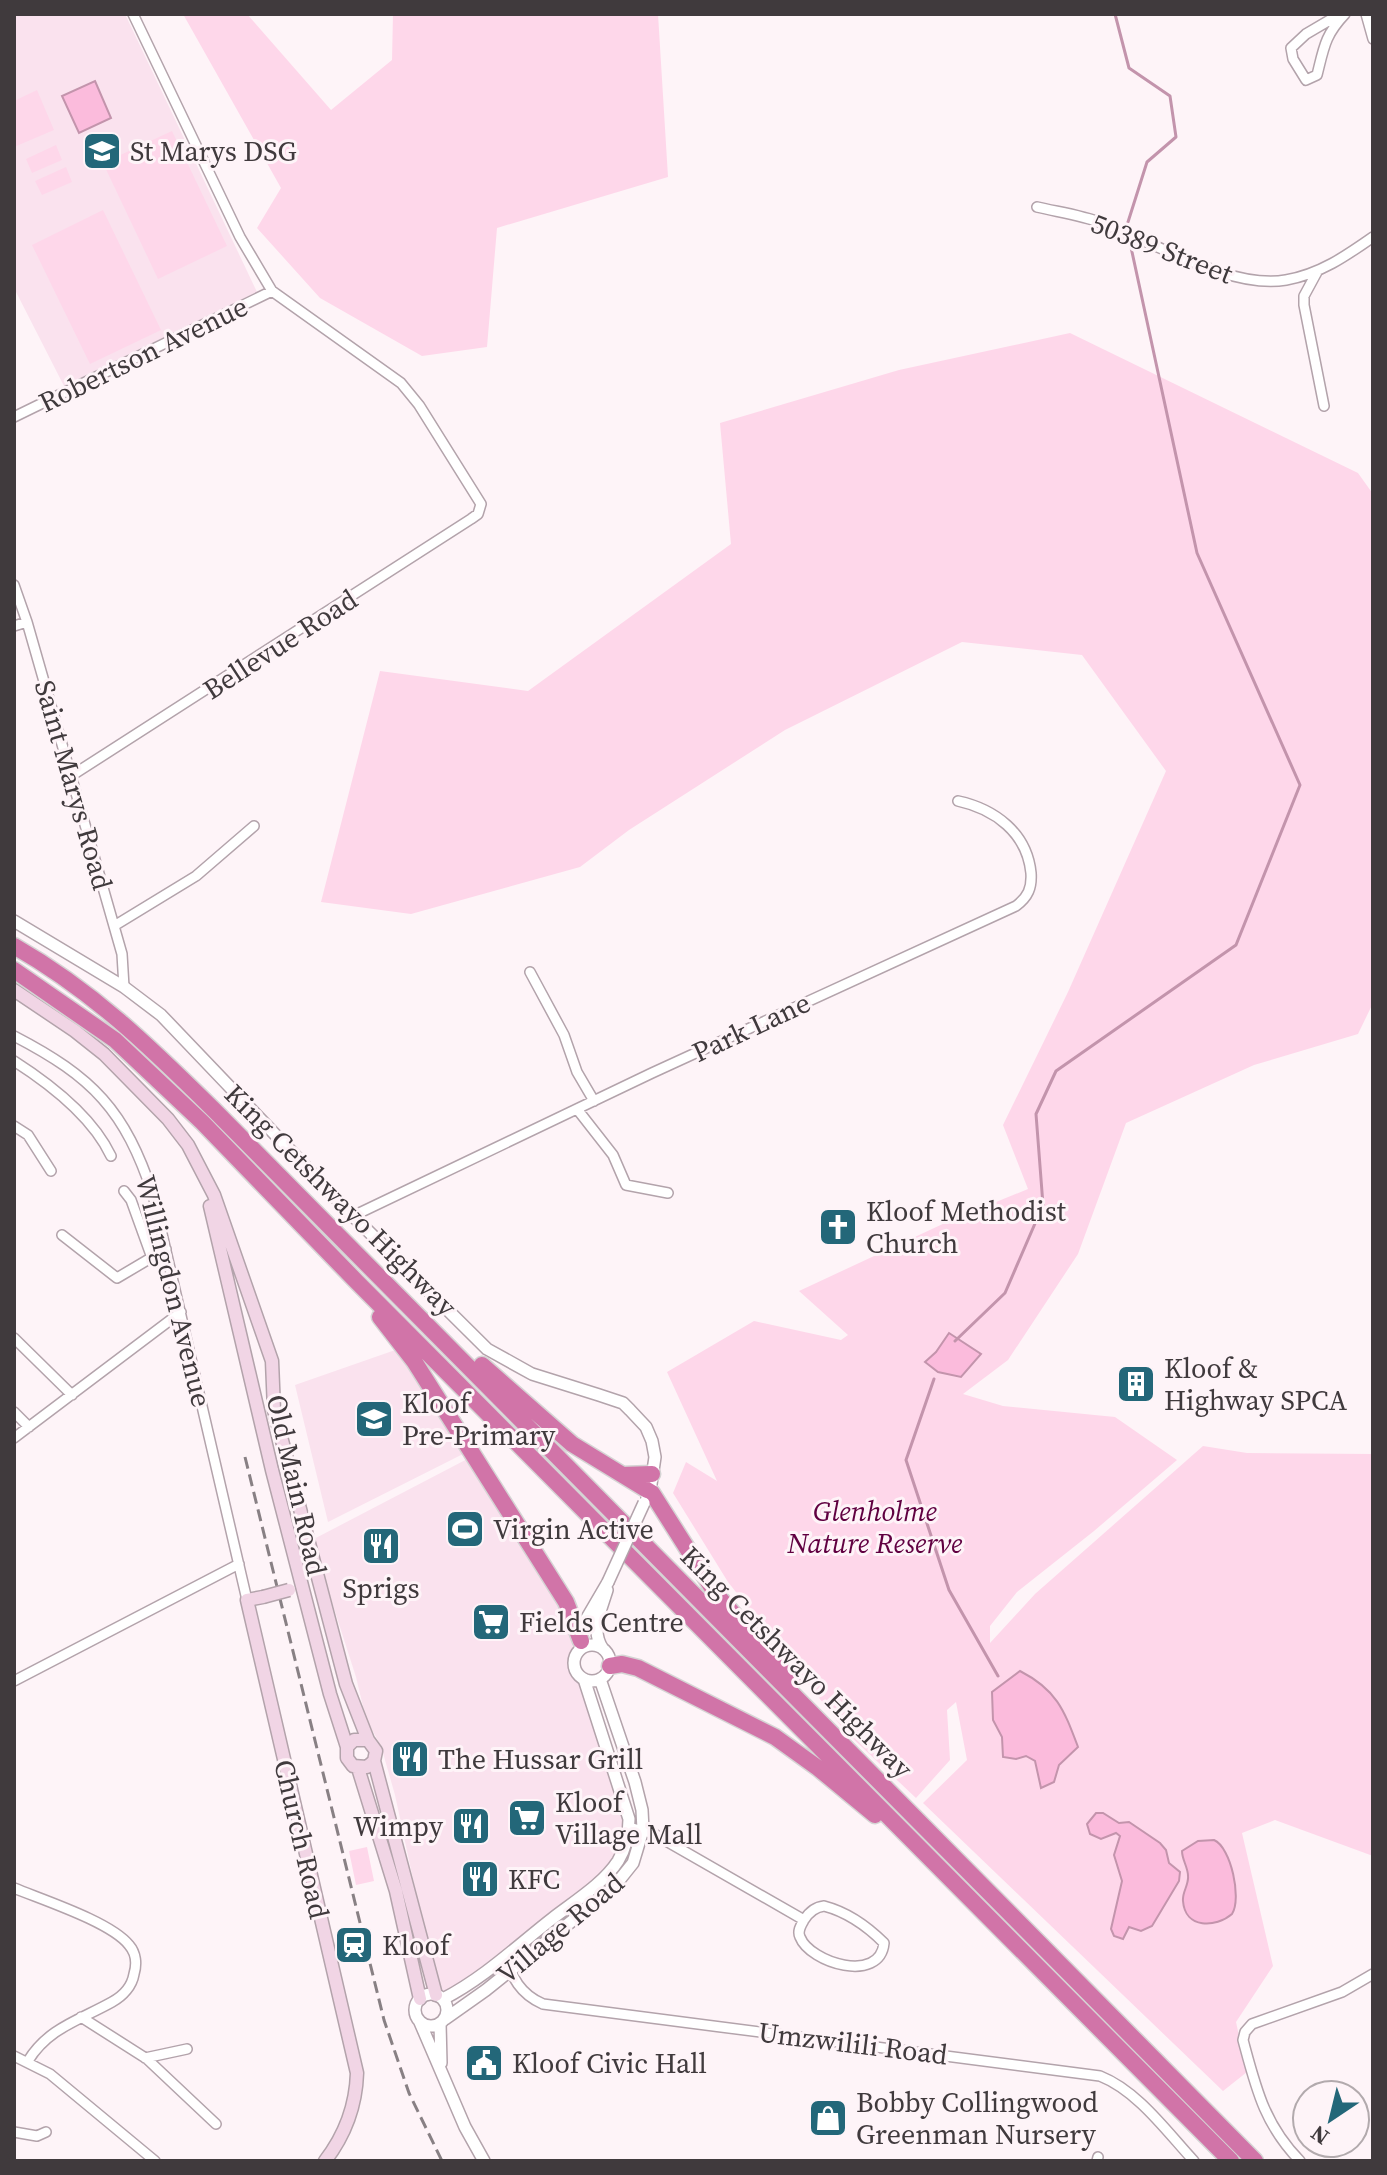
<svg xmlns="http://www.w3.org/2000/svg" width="1387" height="2175" font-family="'Source Serif 4',serif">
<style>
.built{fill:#fae2ee}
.green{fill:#fed7ea}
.water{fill:#fbbbdc;stroke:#c394ac;stroke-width:2}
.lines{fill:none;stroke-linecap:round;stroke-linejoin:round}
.stream{stroke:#c394ac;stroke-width:3}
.minor-casing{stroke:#b3a3ab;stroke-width:12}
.tertiary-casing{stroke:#b3a3ab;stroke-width:14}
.secondary-casing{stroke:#b3a3ab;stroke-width:15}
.motorway-casing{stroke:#d5d4d4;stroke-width:19}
.minor{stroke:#fff;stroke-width:9}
.tertiary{stroke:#fff;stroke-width:11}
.secondary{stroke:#f1d5e5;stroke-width:12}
.motorway{stroke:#d174a8;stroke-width:16}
.rail{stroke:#888084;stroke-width:3;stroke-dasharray:12 6;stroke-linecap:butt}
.tertiary-bridge-casing{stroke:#b3a3ab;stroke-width:14;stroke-linecap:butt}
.secondary-bridge-casing{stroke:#b3a3ab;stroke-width:15;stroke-linecap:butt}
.tertiary-bridge{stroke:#fff;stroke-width:11}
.secondary-bridge{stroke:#f1d5e5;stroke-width:12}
.labels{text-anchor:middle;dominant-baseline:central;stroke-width:6;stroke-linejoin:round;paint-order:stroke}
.poi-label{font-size:28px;fill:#403a3d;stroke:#fef4f8;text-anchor:start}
.street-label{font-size:28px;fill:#403a3d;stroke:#fef4f8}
.park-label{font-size:28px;font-style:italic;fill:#600041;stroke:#fef4f8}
</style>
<rect width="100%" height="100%" fill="#fef4f8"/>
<!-- built -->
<path class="built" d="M 14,14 L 125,14 L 257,292 L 64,386 L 14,288 Z
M 401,1348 L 467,1452 L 328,1522 L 295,1385 Z
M 473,1456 L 567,1614 L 578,1653 L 574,1669 L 583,1683 L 625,1819 L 623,1841 L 609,1868 L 501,1958 L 447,1991 L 440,1990 L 436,1986 L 395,1795 L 381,1746 L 366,1719 L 356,1677 L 312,1540 Z"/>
<!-- green -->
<path class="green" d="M 183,14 L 247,14 L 331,110 L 392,60 L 393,14 L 658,14 L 668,177 L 497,228 L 487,347 L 422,356 L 320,298 L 257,228 L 281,188 Z
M 37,90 L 54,130 L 14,147 L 14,101 Z
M 172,131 L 227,246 L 158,279 L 103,163 Z
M 56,145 L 62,160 L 32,173 L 26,159 Z
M 66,167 L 72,182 L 42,195 L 35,181 Z
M 103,210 L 161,330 L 90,364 L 32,245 Z
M 1070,333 L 1358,473 L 1373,494 L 1373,1003 L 1358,1034 L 1254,1065 L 1126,1123 L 1078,1254 L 1008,1360 L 963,1394 L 1003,1406 L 1115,1417 L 1177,1460 L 1094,1531 L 1017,1592 L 990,1626 L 990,1643 L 1035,1594 L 1203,1446 L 1247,1453 L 1373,1454 L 1373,1856 L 1275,1820 L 1242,1833 L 1273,1966 L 1236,2022 L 1247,2072 L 1223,2091 L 923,1803 L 967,1760 L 956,1702 L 947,1710 L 950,1760 L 916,1798 L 845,1731 L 728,1582 L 673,1493 L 686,1462 L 717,1481 L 667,1372 L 754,1321 L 841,1340 L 848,1335 L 799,1291 L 947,1222 L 1028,1189 L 1003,1125 L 1068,992 L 1166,771 L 1082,655 L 962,642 L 785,730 L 629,830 L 580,867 L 411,914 L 321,902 L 380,671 L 528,691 L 731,544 L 720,423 L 899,370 Z
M 367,1847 L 374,1881 L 356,1885 L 349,1851 Z"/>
<!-- water -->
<path class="water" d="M 95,81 L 111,118 L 79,133 L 62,96 Z
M 949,1333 L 981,1354 L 961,1377 L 938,1372 L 925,1362 L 936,1352 Z
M 1020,1671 C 1057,1690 1064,1710 1078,1747 L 1059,1765 L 1054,1782 L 1041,1788 L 1035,1761 L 1026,1756 L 1016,1759 L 1003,1757 L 1002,1737 L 993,1720 L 992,1692 Z
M 1096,1813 L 1103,1813 L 1119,1823 L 1129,1822 L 1160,1843 L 1166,1850 L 1169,1863 L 1180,1872 L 1179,1881 L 1152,1926 L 1141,1931 L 1129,1927 L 1123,1939 L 1114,1936 L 1111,1929 L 1122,1881 L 1114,1855 L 1120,1836 L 1116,1833 L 1101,1839 L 1090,1834 L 1087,1824 Z
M 1214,1840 C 1231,1847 1242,1899 1232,1914 C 1216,1928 1185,1929 1183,1901 C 1182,1892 1189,1885 1188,1876 C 1188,1867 1182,1860 1182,1851 L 1198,1841 Z"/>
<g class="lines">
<!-- stream -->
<path class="stream" d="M 1115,14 L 1129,68 L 1170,96 L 1176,137 L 1147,162 L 1128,222
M 955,1341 L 1005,1293 L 1043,1205 L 1036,1114 L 1056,1071 L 1236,945 L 1300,785 L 1197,553 L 1129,238
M 934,1379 L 906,1460 L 949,1590 L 998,1676"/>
<!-- minor casing -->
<g class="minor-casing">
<path id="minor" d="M 1340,14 L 1306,34 L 1291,48 L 1293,59 L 1306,80 L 1317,75 C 1324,47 1325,35 1345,14
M 1366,14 L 1373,39
M 1037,207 C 1058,212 1081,215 1102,223 C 1154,242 1232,290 1286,280 C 1320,274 1346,256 1373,237
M 1317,272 L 1304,296 L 1304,305 L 1324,406
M 14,417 L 272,291
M 14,585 L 27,622 L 122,954 L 124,987
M 14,626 L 27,622
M 71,776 L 471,519 L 478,514 L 481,504 L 419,405 L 401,383 L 272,291 L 240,237 L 133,14
M 114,926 L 196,876 L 254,826
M 530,972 L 564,1035 L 577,1072 L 594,1101
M 14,1036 C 93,1077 125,1110 153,1195 L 247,1600
M 14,1061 C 50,1084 92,1116 111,1156
M 577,1109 L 613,1155 L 626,1185 L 668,1193
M 14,1126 L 28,1135 L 51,1171
M 124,1191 L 131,1200 L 152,1258
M 353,1216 L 652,1073 L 1016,906 C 1028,897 1032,888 1031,873 C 1027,833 995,809 958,801
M 62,1235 L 117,1278 L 166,1249
M 14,1338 L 72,1395
M 14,1412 L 29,1427
M 14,1438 L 181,1312
M 14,1681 L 239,1564
M 629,1827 L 654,1834 L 804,1920
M 14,1888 C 43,1900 111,1922 129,1945 C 136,1953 137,1964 134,1974 C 132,1986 123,1996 112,2002 C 80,2020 48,2028 28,2061
M 824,1906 C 847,1912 867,1926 884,1943 C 880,1984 810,1963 800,1937 C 797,1931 801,1925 804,1920 C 809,1912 815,1907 824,1906 Z
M 508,1954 C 509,1977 522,1995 543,2004 L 1100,2076 C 1138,2091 1167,2132 1194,2161
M 81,2017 L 147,2059 L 216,2124
M 14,2056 L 50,2074 L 155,2161
M 145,2058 L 187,2049
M 14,2132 L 37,2136 L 46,2132
M 1097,2161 L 1098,2157
M 1300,2161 C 1264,2124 1256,2088 1243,2040 L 1245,2032 L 1252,2024 L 1342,1992 L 1373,1974"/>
</g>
<!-- tertiary casing -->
<g class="tertiary-casing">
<path id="tertiary" d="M 14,921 L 124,987 L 161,1015 L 353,1216 L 487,1349 L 532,1374 L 599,1395 L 623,1403 L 630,1410 L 646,1427 L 652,1441 L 655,1457 L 650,1491 L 647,1497
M 581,1638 L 584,1623 L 608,1582
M574 1663a18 18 0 1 1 36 0a18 18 0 1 1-36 0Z
M 603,1649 C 590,1631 601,1610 607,1590
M415 2010a16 16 0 1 1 32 0a16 16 0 1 1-32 0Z
M 443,1999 C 484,1978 517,1946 553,1918 C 575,1901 603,1884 618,1861 C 626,1848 629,1833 629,1819 L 584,1679
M 445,2019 L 486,1990 L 613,1888 L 633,1863 L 643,1830 L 642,1810 L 635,1782 L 600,1679
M 419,2020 L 465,2127 L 484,2161
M 440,2023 L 441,2063"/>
</g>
<!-- secondary casing -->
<g class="secondary-casing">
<path id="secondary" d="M 14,990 L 75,1031 L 104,1054 L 168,1119 L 188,1145 L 214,1195 L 272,1361 L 274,1410 L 346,1684 L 368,1740 L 376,1751 L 374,1761 L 367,1767 L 353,1766 L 347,1758 L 347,1747 L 354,1740 L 368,1740
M 210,1206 L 272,1470 L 330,1694 L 347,1747
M 263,1597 L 247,1600 L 357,2073 C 356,2106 345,2135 325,2161
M 374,1761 L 436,1995
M 358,1768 L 396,1891 L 420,1999"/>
</g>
<!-- motorway casing -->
<g class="motorway-casing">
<path id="motorway" d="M 14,946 C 93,991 150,1047 214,1110 L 1255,2161
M 14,970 L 115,1040 L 202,1122 L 356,1281 L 1231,2161
M 380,1317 L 414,1361 L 566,1602 L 581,1641
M 482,1365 L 572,1444 L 652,1493 L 716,1594 L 793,1681
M 623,1475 L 652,1474
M 610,1666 L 622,1664 L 638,1668 L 775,1737 L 818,1768 L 875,1815"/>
</g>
<!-- minor -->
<use href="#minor" class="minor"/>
<!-- tertiary -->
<use href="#tertiary" class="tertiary"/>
<!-- secondary -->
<use href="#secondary" class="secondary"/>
<!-- motorway -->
<use href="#motorway" class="motorway"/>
<!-- rail -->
<path class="rail" d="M 245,1457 L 384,2020 L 409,2093 L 442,2161"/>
<!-- tertiary-bridge casing -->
<g class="tertiary-bridge-casing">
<path id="tertiary-bridge" d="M 608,1582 L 644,1503"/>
</g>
<!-- secondary-bridge casing -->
<g class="secondary-bridge-casing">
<path id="secondary-bridge" d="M 263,1597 L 289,1590"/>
</g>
<!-- tertiary-bridge -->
<use href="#tertiary-bridge" class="tertiary-bridge"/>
<!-- secondary-bridge -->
<use href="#secondary-bridge" class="secondary-bridge"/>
</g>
<!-- icons -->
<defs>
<g id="school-square" transform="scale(2)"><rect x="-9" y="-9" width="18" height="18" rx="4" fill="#236779" stroke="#fef4f8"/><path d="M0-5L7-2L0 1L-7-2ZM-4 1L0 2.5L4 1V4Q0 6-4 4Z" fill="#fff"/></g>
<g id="church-square" transform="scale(2)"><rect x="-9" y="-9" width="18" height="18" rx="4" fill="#236779" stroke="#fef4f8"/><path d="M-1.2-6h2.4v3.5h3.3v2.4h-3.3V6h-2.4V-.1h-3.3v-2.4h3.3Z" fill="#fff"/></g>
<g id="building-square" transform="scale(2)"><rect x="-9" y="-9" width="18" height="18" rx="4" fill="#236779" stroke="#fef4f8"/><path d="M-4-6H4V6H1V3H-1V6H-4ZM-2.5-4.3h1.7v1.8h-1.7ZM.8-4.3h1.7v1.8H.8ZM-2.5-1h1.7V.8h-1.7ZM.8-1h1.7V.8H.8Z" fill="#fff"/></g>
<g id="stadium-square" transform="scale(2)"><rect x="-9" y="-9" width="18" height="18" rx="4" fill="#236779" stroke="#fef4f8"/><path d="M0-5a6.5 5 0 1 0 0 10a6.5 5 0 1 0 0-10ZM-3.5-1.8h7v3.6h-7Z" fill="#fff"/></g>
<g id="restaurant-square" transform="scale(2)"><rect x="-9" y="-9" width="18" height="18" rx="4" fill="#236779" stroke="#fef4f8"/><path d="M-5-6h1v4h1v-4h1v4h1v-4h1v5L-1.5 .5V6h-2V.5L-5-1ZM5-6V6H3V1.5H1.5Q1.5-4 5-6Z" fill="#fff"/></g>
<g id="supermarket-square" transform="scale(2)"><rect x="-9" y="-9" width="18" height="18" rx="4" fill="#236779" stroke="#fef4f8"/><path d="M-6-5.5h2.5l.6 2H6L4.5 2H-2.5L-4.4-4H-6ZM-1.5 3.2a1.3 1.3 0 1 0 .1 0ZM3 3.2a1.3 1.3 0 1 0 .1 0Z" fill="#fff"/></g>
<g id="station-square" transform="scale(2)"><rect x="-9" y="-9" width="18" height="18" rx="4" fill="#236779" stroke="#fef4f8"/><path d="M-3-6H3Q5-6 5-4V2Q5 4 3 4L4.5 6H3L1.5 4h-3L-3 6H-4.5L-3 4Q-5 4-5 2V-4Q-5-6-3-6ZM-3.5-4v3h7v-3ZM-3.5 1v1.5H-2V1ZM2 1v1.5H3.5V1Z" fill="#fff"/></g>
<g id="civic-square" transform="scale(2)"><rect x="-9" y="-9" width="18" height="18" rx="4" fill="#236779" stroke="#fef4f8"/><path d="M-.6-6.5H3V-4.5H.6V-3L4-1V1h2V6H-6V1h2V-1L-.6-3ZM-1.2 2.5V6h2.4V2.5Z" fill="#fff"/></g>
<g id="shop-square" transform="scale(2)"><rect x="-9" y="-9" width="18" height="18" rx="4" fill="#236779" stroke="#fef4f8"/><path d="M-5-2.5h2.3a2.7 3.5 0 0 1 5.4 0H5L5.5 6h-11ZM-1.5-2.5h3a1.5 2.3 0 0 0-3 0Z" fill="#fff"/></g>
</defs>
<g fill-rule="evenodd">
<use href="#school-square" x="102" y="151"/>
<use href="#church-square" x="838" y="1227"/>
<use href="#building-square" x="1136" y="1384"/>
<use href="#school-square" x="374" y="1419"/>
<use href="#stadium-square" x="465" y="1529"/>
<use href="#restaurant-square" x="381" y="1546"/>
<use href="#supermarket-square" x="491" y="1622"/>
<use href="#restaurant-square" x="410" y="1759"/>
<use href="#supermarket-square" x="527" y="1818"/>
<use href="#restaurant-square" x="471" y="1826"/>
<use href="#restaurant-square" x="480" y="1879"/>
<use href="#station-square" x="354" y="1945"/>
<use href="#civic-square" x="484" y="2063"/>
<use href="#shop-square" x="828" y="2118"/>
</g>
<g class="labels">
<!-- poi labels -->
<g class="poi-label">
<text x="130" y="151">St Marys DSG</text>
<text x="866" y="1211">Kloof Methodist<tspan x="866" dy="32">Church</tspan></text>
<text x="1164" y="1368">Kloof &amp;<tspan x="1164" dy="32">Highway SPCA</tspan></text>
<text x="402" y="1403">Kloof<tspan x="402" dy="32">Pre-Primary</tspan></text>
<text x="493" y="1529">Virgin Active</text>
<text x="381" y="1588" text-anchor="middle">Sprigs</text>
<text x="519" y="1622">Fields Centre</text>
<text x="438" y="1759">The Hussar Grill</text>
<text x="555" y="1802">Kloof<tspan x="555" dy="32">Village Mall</tspan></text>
<text x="443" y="1826" text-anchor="end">Wimpy</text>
<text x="508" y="1879">KFC</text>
<text x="382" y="1945">Kloof</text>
<text x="512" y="2063">Kloof Civic Hall</text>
<text x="856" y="2102">Bobby Collingwood<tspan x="856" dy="32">Greenman Nursery</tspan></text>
</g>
<!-- street labels -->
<g class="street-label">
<text transform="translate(1162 248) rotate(21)">50389 Street</text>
<text transform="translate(143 354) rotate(-26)">Robertson Avenue</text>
<text transform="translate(280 644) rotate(-33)">Bellevue Road</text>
<text transform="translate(74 785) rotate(74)">Saint Marys Road</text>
<text transform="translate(751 1027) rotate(-25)">Park Lane</text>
<text transform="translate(341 1200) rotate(45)">King Cetshwayo Highway</text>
<text transform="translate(174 1291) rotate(76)">Willingdon Avenue</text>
<text transform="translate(297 1485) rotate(77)">Old Main Road</text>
<text transform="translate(797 1662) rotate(45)">King Cetshwayo Highway</text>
<text transform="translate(302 1839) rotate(77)">Church Road</text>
<text transform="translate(560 1928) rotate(-40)">Village Road</text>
<text transform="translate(853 2043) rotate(7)">Umzwilili Road</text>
</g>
<!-- park labels -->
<g class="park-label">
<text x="875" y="1511">Glenholme<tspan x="875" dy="32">Nature Reserve</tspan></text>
</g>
</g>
<!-- border -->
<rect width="1387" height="2175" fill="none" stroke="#403a3d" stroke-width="32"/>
<!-- north arrow -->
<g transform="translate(1331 2119) rotate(215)"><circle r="38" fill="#fef4f8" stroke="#b2aaad" stroke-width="2"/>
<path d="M0-6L14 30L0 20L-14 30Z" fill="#236779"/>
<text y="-12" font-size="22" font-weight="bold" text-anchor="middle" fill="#403a3d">N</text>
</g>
</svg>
